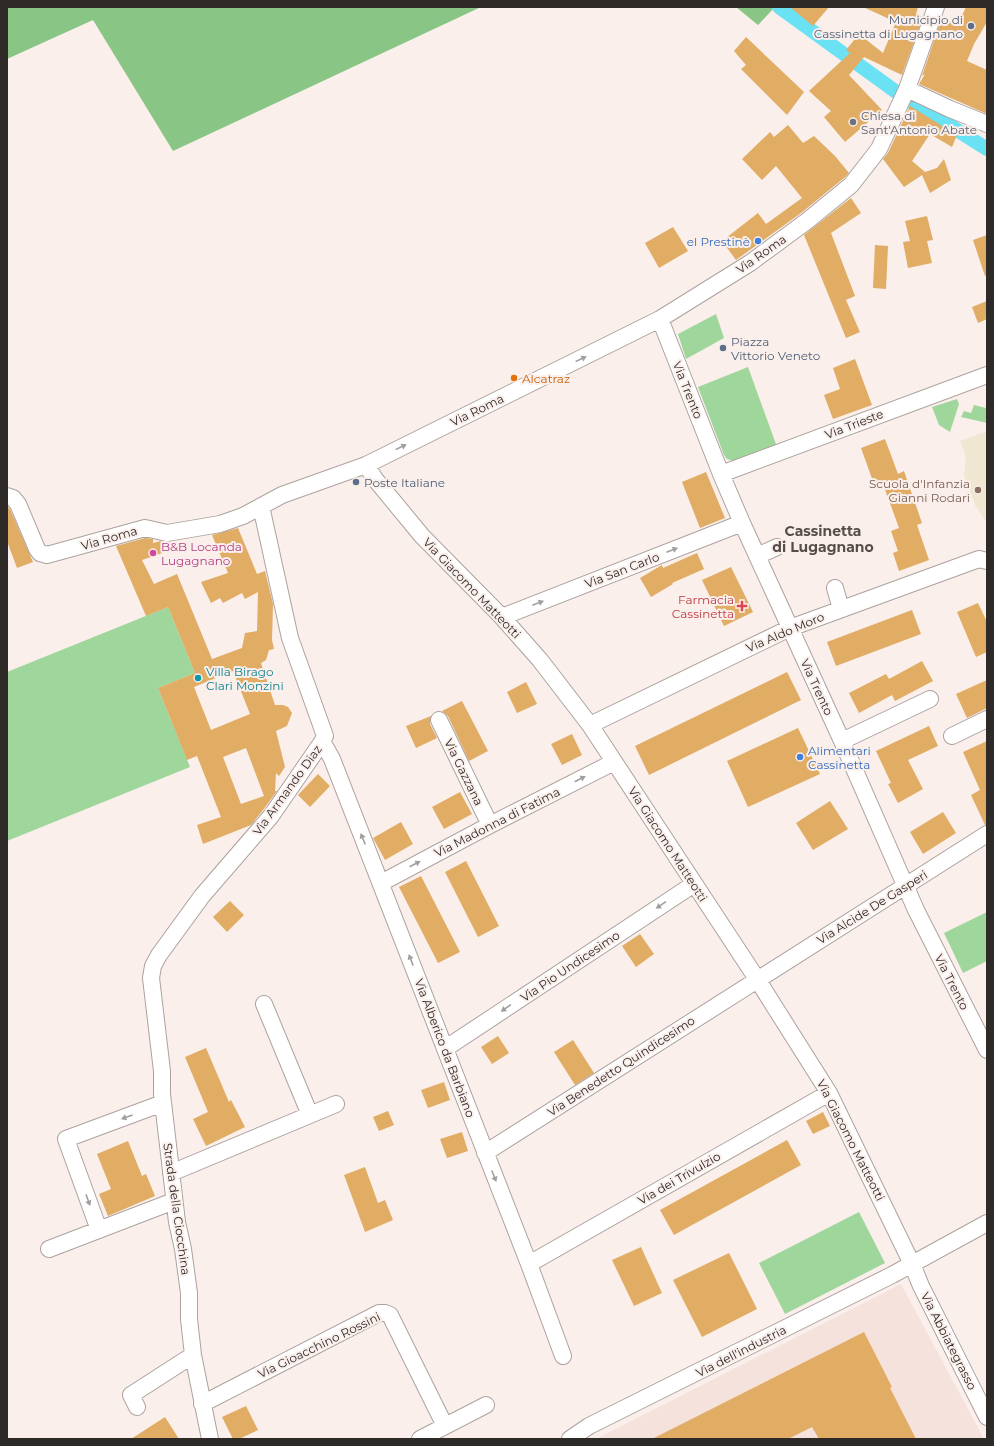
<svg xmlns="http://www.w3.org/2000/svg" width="994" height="1446" font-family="Montserrat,sans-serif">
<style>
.built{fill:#f6e2dc}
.education{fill:#f0e7d2}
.green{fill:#9fd69b}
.forest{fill:#89c685}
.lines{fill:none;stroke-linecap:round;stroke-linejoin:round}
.canal{stroke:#6ae2f4;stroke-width:14}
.building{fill:#e1ac63;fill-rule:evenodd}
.minor-casing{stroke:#aca29e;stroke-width:18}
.minor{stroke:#fff;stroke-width:16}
.oneway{fill:#a19f9e}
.service-dot{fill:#5c6f8a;stroke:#faefeb;stroke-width:1.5}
.worship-dot{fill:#6b7280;stroke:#faefeb;stroke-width:1.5}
.shop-dot{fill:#3f7fe0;stroke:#faefeb;stroke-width:1.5}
.food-dot{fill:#e8710a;stroke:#faefeb;stroke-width:1.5}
.education-dot{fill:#8d6e63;stroke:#faefeb;stroke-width:1.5}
.hotel-dot{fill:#d1479c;stroke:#faefeb;stroke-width:1.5}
.health-dot{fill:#e0444e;stroke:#faefeb;stroke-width:1.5}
.culture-dot{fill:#0f9aa8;stroke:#faefeb;stroke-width:1.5}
.labels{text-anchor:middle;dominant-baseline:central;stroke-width:4;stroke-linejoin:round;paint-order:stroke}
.service-label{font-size:12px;fill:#4e5e75;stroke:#faefeb;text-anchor:start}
.worship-label{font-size:12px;fill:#5b616d;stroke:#faefeb;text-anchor:start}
.shop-label{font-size:12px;fill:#366cbe;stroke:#faefeb;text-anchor:end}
.street-label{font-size:12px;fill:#2e2a28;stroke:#faefeb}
.food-label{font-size:12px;fill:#c56008;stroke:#faefeb;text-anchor:start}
.education-label{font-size:12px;fill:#785e54;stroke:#faefeb;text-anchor:end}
.hotel-label{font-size:12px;fill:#b23c85;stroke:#faefeb;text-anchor:start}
.health-label{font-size:12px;fill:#be3a42;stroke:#faefeb;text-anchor:end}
.culture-label{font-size:12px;fill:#0d838f;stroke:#faefeb;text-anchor:start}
.quarter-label{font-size:14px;font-weight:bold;fill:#564d4a;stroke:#faefeb}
</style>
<rect width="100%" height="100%" fill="#faefeb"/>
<!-- built -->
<path class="built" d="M 901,1284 L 984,1439 L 596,1439 Z"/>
<!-- education -->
<path class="education" d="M 987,431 L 987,523 L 975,505 L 964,475 L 966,456 L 960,441 Z"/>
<!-- green -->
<path class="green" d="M 716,314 L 724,338 L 686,359 L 678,334 Z
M 748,367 L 777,447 L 733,461 L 727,459 L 724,455 L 698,387 Z
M 957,399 L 959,404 L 950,432 L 939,425 L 932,407 Z
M 974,405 L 986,408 L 987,407 L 987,423 L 961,417 L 964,411 L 971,413 Z
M 168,607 L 195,673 L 158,688 L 190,767 L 7,841 L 7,672 Z
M 987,912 L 987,961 L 963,973 L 944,933 Z
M 859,1212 L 885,1263 L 785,1314 L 759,1263 Z"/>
<!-- forest -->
<path class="forest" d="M 7,7 L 481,7 L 173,151 L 93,20 L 7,59 Z
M 736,7 L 775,7 L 758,25 Z"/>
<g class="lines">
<!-- canal -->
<path class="canal" d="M 779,7 L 895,91 L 987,149"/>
</g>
<!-- building -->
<path class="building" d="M 790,7 L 829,7 L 813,26 Z
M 863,7 L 918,7 L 916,14 L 923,17 L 902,75 L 864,57 L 849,75 L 882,110 L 845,142 L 824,117 L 831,111 L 809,91 L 850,53 L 846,50 L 859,34 L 883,53 L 896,22 Z
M 966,7 L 987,7 L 987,22 L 974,44 L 967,61 L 987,70 L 987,114 L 919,84 L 925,74 L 922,76 L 940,23 L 941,24 L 943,19 L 957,26 Z
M 746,37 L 804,92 L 787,115 L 741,69 L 746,65 L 734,51 Z
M 910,106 L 957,135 L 952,147 L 930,134 L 912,161 L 925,172 L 937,168 L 944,159 L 951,180 L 930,193 L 922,175 L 904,187 L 883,159 L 888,153 Z
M 788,125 L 803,143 L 814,136 L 835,156 L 849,173 L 844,178 L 801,213 L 736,260 L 722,241 L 758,213 L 766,224 L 802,198 L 776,166 L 762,180 L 742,159 L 770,132 L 774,137 Z
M 851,198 L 861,213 L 831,233 L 855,296 L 846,300 L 860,332 L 846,338 L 804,235 Z
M 927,216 L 933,240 L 927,241 L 932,263 L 908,268 L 903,242 L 910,241 L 905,221 Z
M 673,227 L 688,251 L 659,268 L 645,243 Z
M 987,235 L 987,275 L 985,276 L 973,240 Z
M 875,245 L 888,246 L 886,289 L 873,288 Z
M 987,301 L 987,319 L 978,323 L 972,307 Z
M 855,359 L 872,405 L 833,419 L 824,395 L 840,389 L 833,368 Z
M 885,439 L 898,474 L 904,471 L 922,523 L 917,525 L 929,560 L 899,571 L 893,553 L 898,551 L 891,531 L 899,528 L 883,484 L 875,487 L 861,448 Z
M 706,472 L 725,518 L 700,528 L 682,482 Z
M 7,506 L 10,509 L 33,562 L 17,568 L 7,541 Z
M 238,528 L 257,574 L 265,571 L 273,604 L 272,640 L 274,649 L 269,650 L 266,660 L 261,663 L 275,705 L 283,705 L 288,707 L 292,713 L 287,726 L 276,731 L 285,767 L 279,776 L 276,773 L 275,791 L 277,791 L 263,810 L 251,825 L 203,844 L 197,825 L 221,817 L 197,756 L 187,760 L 158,688 L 195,673 L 168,607 L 146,616 L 116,546 L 145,538 L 153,539 L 153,543 L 161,541 L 164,542 L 168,551 L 142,560 L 154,584 L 177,574 L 212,659 L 242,648 L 245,633 L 257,631 L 258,592 L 245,599 L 242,593 L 223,603 L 220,598 L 211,603 L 201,582 L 228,573 L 212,535 ZM 233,671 L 250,714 L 211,730 L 194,687 ZM 246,748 L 264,796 L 241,804 L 223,757 Z
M 697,553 L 704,569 L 672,583 L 673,584 L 651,597 L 640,578 L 662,565 L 663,568 Z
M 731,567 L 753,612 L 724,626 L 702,580 Z
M 978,603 L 987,622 L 987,652 L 976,657 L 957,612 Z
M 912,610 L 921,634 L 836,666 L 827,642 Z
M 922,661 L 933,681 L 895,701 L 892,695 L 859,713 L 849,693 L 886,674 L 889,679 Z
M 787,672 L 801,700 L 649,775 L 635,746 Z
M 987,680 L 987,708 L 967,718 L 956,694 Z
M 526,682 L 537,704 L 517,713 L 507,692 Z
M 462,701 L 488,751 L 469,761 L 448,716 L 442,711 Z
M 431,716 L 430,724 L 437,738 L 416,748 L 406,726 Z
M 929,726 L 938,746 L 908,760 L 923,789 L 898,803 L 888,784 L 891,783 L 876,751 Z
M 798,728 L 820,774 L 748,807 L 727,761 Z
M 572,734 L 582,755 L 562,765 L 551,744 Z
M 987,741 L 987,825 L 985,825 L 971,795 L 980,790 L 963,752 Z
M 318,774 L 330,786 L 310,807 L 298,795 Z
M 460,792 L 472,814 L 444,829 L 432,807 Z
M 830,801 L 848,829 L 813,850 L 796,823 Z
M 943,812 L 956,833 L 923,854 L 910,832 Z
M 401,822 L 413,844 L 385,860 L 373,838 Z
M 466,861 L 499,926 L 478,937 L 445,872 Z
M 421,876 L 460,952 L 438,963 L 399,887 Z
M 230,901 L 244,915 L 227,932 L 213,917 Z
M 640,934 L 654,954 L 636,967 L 622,946 Z
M 498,1036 L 509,1053 L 492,1064 L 481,1047 Z
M 573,1040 L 594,1073 L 575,1085 L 554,1052 Z
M 206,1048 L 229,1102 L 231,1100 L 245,1127 L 206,1146 L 193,1119 L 208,1112 L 185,1057 Z
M 444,1082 L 450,1100 L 428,1108 L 421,1090 Z
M 388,1111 L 394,1125 L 379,1131 L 373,1117 Z
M 823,1112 L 830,1126 L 813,1134 L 806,1121 Z
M 462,1132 L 468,1151 L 447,1158 L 440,1139 Z
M 787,1140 L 801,1165 L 674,1235 L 660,1210 Z
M 128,1141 L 142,1176 L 146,1174 L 155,1196 L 108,1216 L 99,1194 L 111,1189 L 97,1154 Z
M 365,1167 L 378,1203 L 385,1200 L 393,1220 L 365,1232 L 344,1175 Z
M 641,1247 L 662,1293 L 634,1306 L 612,1260 Z
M 729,1253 L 757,1309 L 702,1337 L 673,1280 Z
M 864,1332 L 892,1387 L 890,1388 L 916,1439 L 819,1439 L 812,1427 L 788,1439 L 652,1439 Z
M 246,1406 L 258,1430 L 239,1439 L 233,1439 L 222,1417 Z
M 165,1417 L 179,1439 L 131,1439 Z"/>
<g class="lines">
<!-- minor casing -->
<g class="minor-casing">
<path id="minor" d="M 907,89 L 950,109 L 987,124
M 660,319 L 721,474 L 742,523 L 842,741 L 916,910 L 987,1050
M 366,465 L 375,479 L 422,536 L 502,617 L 540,660 L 590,725 L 757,979 L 829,1093 L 912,1264 L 921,1286 L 987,1417
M 721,474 L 987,375
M 7,496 L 13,498 L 18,504 L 37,549 L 40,553 L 47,555 L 145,528 L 167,533 L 220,524 L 243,516 L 282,495 L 366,465 L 660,319 L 750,263 L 807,221 L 851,185 L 879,149 L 907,89 L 936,7
M 757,556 L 777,547
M 835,588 L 841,609
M 502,617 L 742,523
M 439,720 L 490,825
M 590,725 L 790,628 L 979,559 L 987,561
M 952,736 L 987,719
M 842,741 L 930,699
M 321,744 L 326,748 L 332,759 L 529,1264 L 563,1356
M 381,883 L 490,825 L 614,762
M 264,1004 L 310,1115
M 446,1048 L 694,884
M 485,1153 L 987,834
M 171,1173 L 336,1104
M 99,1230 L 66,1139 L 163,1103
M 49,1249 L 174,1201
M 529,1264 L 829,1093
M 202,1404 L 379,1313 L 385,1313 L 390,1315 L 445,1426
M 137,1407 L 131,1395 L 193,1355
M 210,1439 L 193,1355 L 189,1319 L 189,1293 L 183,1249 L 177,1222 L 162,1094 L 162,1071 L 151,978 L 153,966 L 159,955 L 202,896 L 271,816 L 322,742 L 325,736 L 290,638 L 261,506
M 420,1439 L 486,1405
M 570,1439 L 589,1426 L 892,1275 L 987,1223"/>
</g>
<!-- minor -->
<use href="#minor" class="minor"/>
</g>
<!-- one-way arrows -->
<defs><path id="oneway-solid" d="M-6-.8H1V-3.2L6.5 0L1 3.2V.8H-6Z"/></defs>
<g class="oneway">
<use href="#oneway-solid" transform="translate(581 359) rotate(-26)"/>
<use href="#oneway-solid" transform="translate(401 447) rotate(-26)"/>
<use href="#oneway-solid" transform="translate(672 550) rotate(-21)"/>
<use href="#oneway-solid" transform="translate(538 603) rotate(-21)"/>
<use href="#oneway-solid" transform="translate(580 779) rotate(-27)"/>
<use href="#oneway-solid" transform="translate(363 839) rotate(-112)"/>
<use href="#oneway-solid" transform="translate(415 864) rotate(-28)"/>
<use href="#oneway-solid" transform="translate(661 905) rotate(146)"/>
<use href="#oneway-solid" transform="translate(411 960) rotate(-111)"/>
<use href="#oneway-solid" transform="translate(506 1008) rotate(146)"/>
<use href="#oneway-solid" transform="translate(127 1117) rotate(160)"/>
<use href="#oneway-solid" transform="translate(494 1176) rotate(68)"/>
<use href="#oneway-solid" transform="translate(88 1200) rotate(70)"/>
</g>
<!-- markers -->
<g class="service-dot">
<circle cx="971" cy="26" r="4"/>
<circle cx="723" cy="348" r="4"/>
<circle cx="356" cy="482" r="4"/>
</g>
<circle class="worship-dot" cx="853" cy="122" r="4"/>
<g class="shop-dot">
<circle cx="758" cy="241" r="4"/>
<circle cx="800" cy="757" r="4"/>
</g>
<circle class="food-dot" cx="514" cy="378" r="4"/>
<circle class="education-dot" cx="978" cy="490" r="4"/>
<circle class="hotel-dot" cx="153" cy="553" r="4"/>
<path class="health-dot" d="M740 600h4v4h4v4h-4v4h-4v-4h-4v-4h4z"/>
<circle class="culture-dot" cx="198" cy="678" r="4"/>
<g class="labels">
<!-- service labels -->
<g class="service-label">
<text x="963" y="19" text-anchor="end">Municipio di<tspan x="963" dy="14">Cassinetta di Lugagnano</tspan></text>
<text x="731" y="341">Piazza<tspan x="731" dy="14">Vittorio Veneto</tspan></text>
<text x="364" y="482">Poste Italiane</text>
</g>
<!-- worship labels -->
<g class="worship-label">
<text x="861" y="115">Chiesa di<tspan x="861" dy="14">Sant'Antonio Abate</tspan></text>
</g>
<!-- shop labels -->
<g class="shop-label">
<text x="750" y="241">el Prestinè</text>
<text x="808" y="750" text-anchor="start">Alimentari<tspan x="808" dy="14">Cassinetta</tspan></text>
</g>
<!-- street labels -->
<g class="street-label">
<text transform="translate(761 254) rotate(-35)">Via Roma</text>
<text transform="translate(688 390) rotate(68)">Via Trento</text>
<text transform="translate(477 410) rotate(-26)">Via Roma</text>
<text transform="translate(854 424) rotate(-21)">Via Trieste</text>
<text transform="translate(109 538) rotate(-16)">Via Roma</text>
<text transform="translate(622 570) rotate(-21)">Via San Carlo</text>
<text transform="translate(472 588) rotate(46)">Via Giacomo Matteotti</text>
<text transform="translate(785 632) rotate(-23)">Via Aldo Moro</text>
<text transform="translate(817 687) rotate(65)">Via Trento</text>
<text transform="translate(464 772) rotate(64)">Via Gazzana</text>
<text transform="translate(287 790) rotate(-54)">Via Armando Diaz</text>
<text transform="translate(497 822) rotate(-27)">Via Madonna di Fatima</text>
<text transform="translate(668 844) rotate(57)">Via Giacomo Matteotti</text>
<text transform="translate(872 907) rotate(-32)">Via Alcide De Gasperi</text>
<text transform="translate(570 966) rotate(-34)">Via Pio Undicesimo</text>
<text transform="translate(952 982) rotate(63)">Via Trento</text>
<text transform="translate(445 1048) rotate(69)">Via Alberico da Barbiano</text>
<text transform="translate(621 1066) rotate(-33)">Via Benedetto Quindicesimo</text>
<text transform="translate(851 1140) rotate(63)">Via Giacomo Matteotti</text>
<text transform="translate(679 1178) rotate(-30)">Via dei Trivulzio</text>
<text transform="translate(177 1209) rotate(82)">Strada della Ciocchina</text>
<text transform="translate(949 1341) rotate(63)">Via Abbiategrasso</text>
<text transform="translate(319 1345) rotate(-26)">Via Gioacchino Rossini</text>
<text transform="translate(741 1351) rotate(-27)">Via dell'industria</text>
</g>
<!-- food labels -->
<g class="food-label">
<text x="522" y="378">Alcatraz</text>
</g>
<!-- education labels -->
<g class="education-label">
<text x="970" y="483">Scuola d'Infanzia<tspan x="970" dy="14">Gianni Rodari</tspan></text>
</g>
<!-- hotel labels -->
<g class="hotel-label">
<text x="161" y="546">B&amp;B Locanda<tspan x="161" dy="14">Lugagnano</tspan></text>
</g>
<!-- health labels -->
<g class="health-label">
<text x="734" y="599">Farmacia<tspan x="734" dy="14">Cassinetta</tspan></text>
</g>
<!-- culture labels -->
<g class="culture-label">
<text x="206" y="671">Villa Birago<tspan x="206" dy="14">Clari Monzini</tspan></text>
</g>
<!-- quarter labels -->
<g class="quarter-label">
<text x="823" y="531">Cassinetta<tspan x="823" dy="16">di Lugagnano</tspan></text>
</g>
</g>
<!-- border -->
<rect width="994" height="1446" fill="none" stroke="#2e2a28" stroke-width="16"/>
</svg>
